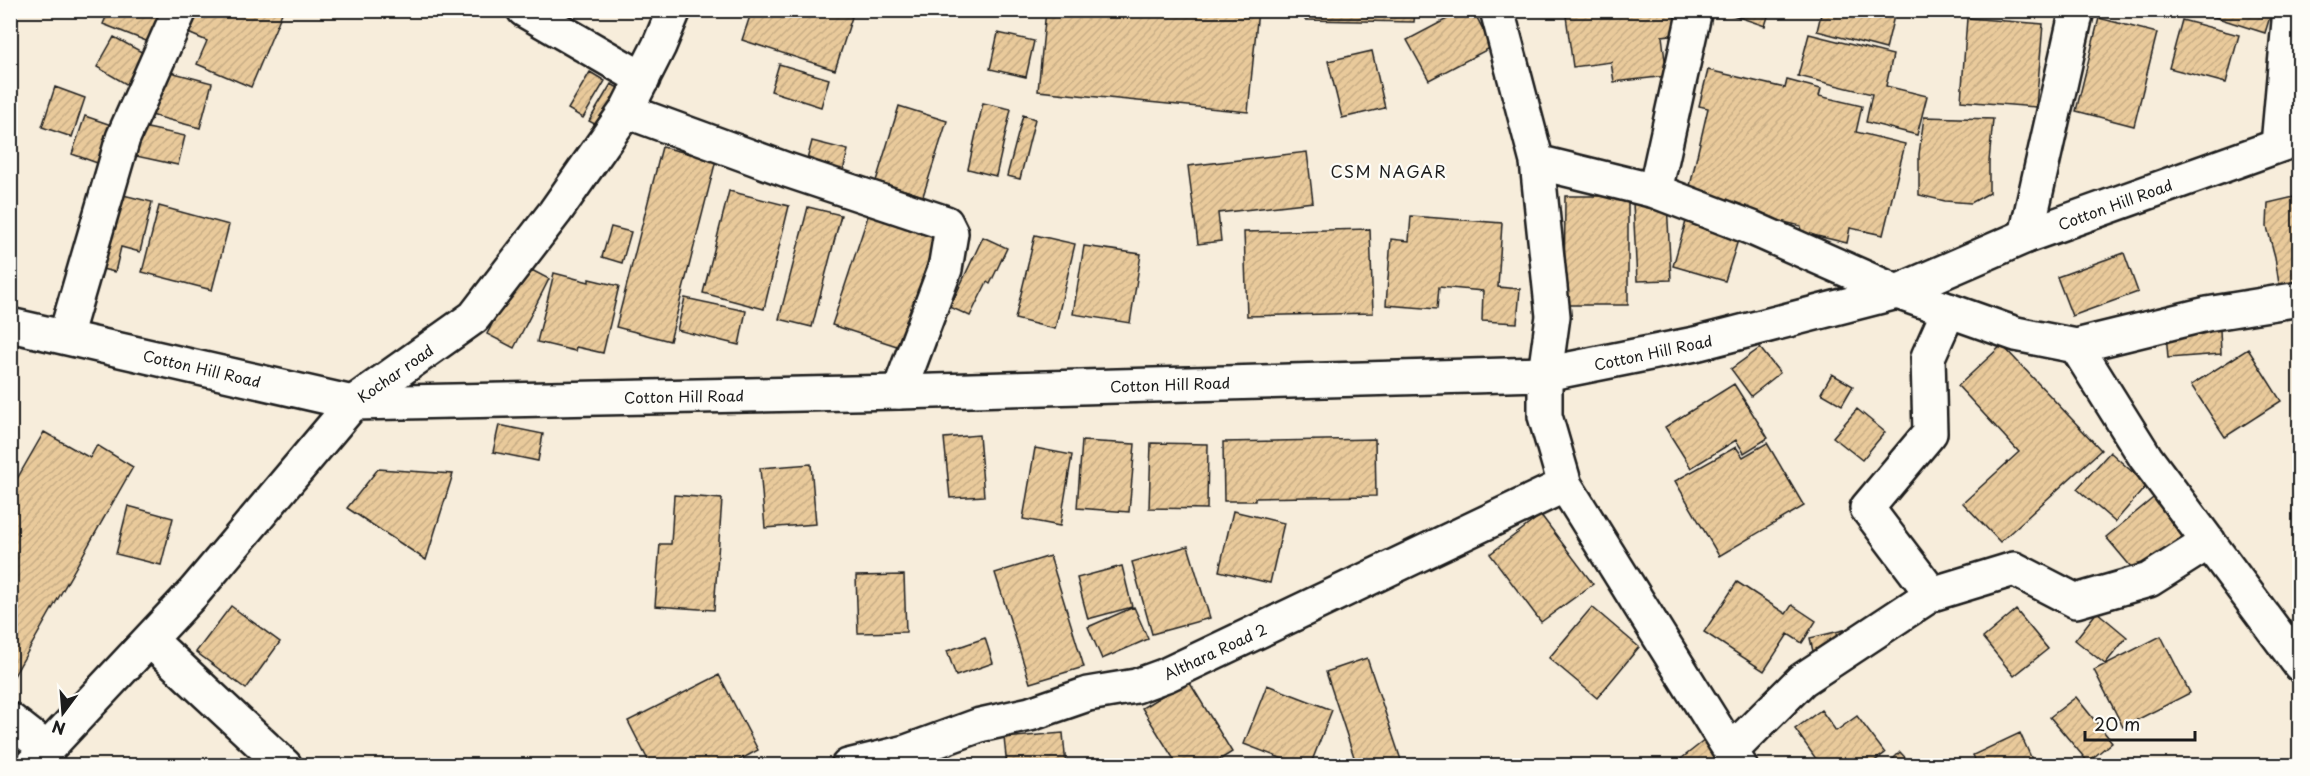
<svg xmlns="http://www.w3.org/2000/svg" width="2310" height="776" font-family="'Playpen Sans',sans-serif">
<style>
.building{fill:url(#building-hatch);stroke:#1c1c1c;stroke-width:1.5}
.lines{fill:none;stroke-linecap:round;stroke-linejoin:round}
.minor-casing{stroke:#1c1c1c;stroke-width:38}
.major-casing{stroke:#1c1c1c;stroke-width:38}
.minor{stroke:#fdfcf7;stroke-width:33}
.major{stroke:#fdfcf7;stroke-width:33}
.labels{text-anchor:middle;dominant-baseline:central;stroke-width:4.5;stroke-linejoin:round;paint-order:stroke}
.street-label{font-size:15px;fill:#1c1c1c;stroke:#fdfcf7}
.neighbourhood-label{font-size:16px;letter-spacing:1.5px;fill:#1c1c1c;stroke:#fdfcf7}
</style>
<defs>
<pattern id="building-hatch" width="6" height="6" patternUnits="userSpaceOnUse" patternTransform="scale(1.5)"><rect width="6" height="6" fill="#e9ca9b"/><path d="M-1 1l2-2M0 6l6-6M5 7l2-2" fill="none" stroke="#c7ad85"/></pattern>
</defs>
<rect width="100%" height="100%" fill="#f7eddb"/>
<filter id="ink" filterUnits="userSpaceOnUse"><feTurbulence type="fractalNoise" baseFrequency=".0167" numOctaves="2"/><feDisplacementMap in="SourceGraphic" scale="12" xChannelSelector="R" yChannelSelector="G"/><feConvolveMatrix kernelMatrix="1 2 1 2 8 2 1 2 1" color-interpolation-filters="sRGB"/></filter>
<g filter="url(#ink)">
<!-- building -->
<path class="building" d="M 109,10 L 173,10 L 159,46 L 103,24 Z
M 190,10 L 275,10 L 282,13 L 251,87 L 197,64 L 207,41 L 181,30 Z
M 752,10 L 831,10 L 852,17 L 835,70 L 742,40 Z
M 1046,10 L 1258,10 L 1248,112 L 1038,91 Z
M 1305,10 L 1415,10 L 1414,22 L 1305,20 Z
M 1464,10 L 1473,10 L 1492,47 L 1429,80 L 1407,40 Z
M 1607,10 L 1677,10 L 1679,34 L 1662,36 L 1667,76 L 1614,82 L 1611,62 L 1573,67 L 1566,16 Z
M 1718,10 L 1770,10 L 1765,26 Z
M 1822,10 L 1873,10 L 1894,16 L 1886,49 L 1817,31 Z
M 2206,10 L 2272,10 L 2265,33 L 2205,14 Z
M 1967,18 L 2043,24 L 2036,107 L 1961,101 Z
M 2099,18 L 2157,33 L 2134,126 L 2076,111 Z
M 2182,20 L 2239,35 L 2226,83 L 2169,68 Z
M 998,33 L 1034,41 L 1026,77 L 990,69 Z
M 1809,34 L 1893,55 L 1886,86 L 1927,96 L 1917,135 L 1866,122 L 1872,94 L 1798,76 Z
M 114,37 L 151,57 L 133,88 L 97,67 Z
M 1372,51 L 1385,108 L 1342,118 L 1328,61 Z
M 779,64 L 829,79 L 821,107 L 771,91 Z
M 159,69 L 212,83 L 200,128 L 147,114 Z
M 1708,70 L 1785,88 L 1787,80 L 1821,89 L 1819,96 L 1862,106 L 1856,132 L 1905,144 L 1883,235 L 1850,228 L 1847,243 L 1800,232 L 1801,226 L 1687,199 L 1708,108 L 1699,106 Z
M 590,72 L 605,81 L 583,118 L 568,109 Z
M 611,84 L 626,92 L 604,129 L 589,121 Z
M 55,87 L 85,98 L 72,137 L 42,127 Z
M 983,103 L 1011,109 L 996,176 L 968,169 Z
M 899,106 L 947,121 L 923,196 L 876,181 Z
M 1023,115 L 1035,119 L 1020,179 L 1007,176 Z
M 85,116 L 117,127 L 103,165 L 72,154 Z
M 1924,117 L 1993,119 L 1989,162 L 1989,193 L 1971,203 L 1945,201 L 1919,195 L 1919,154 Z
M 143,127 L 185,136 L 178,165 L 136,156 Z
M 812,141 L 848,150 L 841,180 L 804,171 Z
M 662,147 L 716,160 L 670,341 L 616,327 Z
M 1307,152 L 1313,202 L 1218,213 L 1221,241 L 1198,244 L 1188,166 Z
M 729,191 L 789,206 L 764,309 L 703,293 Z
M 111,192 L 152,202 L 140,252 L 121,247 L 115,272 L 93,267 Z
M 1565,196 L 1628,196 L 1628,305 L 1564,305 Z
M 2294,197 L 2300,197 L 2300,289 L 2280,291 L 2275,257 L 2267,227 L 2268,203 Z
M 1667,202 L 1671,280 L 1637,281 L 1633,203 Z
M 159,206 L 229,225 L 212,290 L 142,272 Z
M 808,207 L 841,215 L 812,327 L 779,319 Z
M 870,210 L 937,233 L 900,347 L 832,325 Z
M 1411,216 L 1502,223 L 1498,287 L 1520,289 L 1517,323 L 1482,321 L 1483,291 L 1439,287 L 1437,309 L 1386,305 L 1391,239 L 1409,241 Z
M 1687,218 L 1740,234 L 1725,281 L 1673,266 Z
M 611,227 L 631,232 L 622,263 L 602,257 Z
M 1370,229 L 1373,313 L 1247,316 L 1244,232 Z
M 1035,235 L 1075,244 L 1055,329 L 1015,319 Z
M 983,237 L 1007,248 L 990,284 L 987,282 L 970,316 L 950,307 Z
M 1084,246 L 1141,254 L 1130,323 L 1073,314 Z
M 2124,253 L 2138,292 L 2072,316 L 2057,277 Z
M 522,265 L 549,279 L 514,348 L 487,334 Z
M 554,273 L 589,282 L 589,279 L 619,286 L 603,353 L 576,347 L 575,351 L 537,342 Z
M 685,298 L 746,311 L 739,345 L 677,330 Z
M 2220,329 L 2221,354 L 2168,358 L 2166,333 Z
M 2002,345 L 2101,450 L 2000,542 L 1963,503 L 2019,452 L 1958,386 Z
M 1760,348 L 1780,373 L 1751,396 L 1731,369 Z
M 2248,349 L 2281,401 L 2225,437 L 2191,385 Z
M 1832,374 L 1853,386 L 1842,405 L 1821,393 Z
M 1734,384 L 1768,438 L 1744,453 L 1736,440 L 1691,468 L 1665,427 Z
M 1857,409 L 1885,432 L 1862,460 L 1833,437 Z
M 499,425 L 543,434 L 538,461 L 493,452 Z
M 44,432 L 90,458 L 97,445 L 133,467 L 11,681 L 10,491 Z
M 979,435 L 984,496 L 950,498 L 944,438 Z
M 1375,439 L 1376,496 L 1255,498 L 1255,501 L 1224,501 L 1223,442 Z
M 1082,441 L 1135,444 L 1129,512 L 1077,508 Z
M 1151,443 L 1208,444 L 1207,509 L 1149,508 Z
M 1767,443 L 1804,506 L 1719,556 L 1675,481 L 1736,447 L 1743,457 Z
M 1035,448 L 1072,455 L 1060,526 L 1023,519 Z
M 2110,452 L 2147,485 L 2115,522 L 2077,489 Z
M 811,464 L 816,524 L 765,528 L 760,468 Z
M 378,469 L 453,474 L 426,560 L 347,508 Z
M 2158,494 L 2189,531 L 2137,574 L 2106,537 Z
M 674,495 L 722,499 L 714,610 L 655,606 L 660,544 L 671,544 Z
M 128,506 L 173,518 L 161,565 L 116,554 Z
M 1233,511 L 1284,523 L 1270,583 L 1219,571 Z
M 1541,515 L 1593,584 L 1541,622 L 1490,554 Z
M 1188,546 L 1210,618 L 1152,634 L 1132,562 Z
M 1050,556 L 1084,667 L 1030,683 L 995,573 Z
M 1122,566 L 1132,607 L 1088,619 L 1077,578 Z
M 904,575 L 906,632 L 858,633 L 856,576 Z
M 1737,582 L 1786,614 L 1792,605 L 1816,621 L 1802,643 L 1788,634 L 1764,671 L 1704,632 Z
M 231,606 L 280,642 L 246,689 L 196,652 Z
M 1134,607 L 1148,639 L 1102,659 L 1088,627 Z
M 1592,607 L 1639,647 L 1597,698 L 1549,658 Z
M 2016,610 L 2048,649 L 2014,676 L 1983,638 Z
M 2097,612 L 2127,637 L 2105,664 L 2075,640 Z
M 1844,630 L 1849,648 L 1814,656 L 1810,638 Z
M 2161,636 L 2190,693 L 2123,727 L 2094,670 Z
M 985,638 L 993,663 L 956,676 L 947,651 Z
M 1367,658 L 1403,766 L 1357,766 L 1326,672 Z
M 719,675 L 758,750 L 729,766 L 651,766 L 628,721 Z
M 1188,680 L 1232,752 L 1210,766 L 1178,766 L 1142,708 Z
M 1267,685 L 1332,710 L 1310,766 L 1301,766 L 1244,744 Z
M 2076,697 L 2112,742 L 2088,762 L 2050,717 Z
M 1821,710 L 1836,731 L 1857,716 L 1885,753 L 1868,766 L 1821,766 L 1795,729 Z
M 1063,733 L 1066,766 L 1007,766 L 1004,738 Z
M 2020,733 L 2035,766 L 1978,766 L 1973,755 Z
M 1705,740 L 1725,766 L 1672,766 Z
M 1900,752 L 1913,766 L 1886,766 Z"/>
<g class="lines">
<!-- minor casing -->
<g class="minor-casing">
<path id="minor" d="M 524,10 L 643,79
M 1497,10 L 1537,162 L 1553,316 L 1545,374 L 1545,416 L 1565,485 L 1740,766
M 626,111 L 787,170 L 946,223 L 951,233 L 945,269 L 899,392
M 2278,145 L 2290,10
M 1537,162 L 1655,191 L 1752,228 L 1897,292 L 2016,334 L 2076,346 L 2207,314 L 2300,299
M 1655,191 L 1695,10
M 2026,236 L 2077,10
M 65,337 L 123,138 L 180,10
M 2076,346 L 2146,458 L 2300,665
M 1932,594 L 1867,508 L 1930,433 L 1928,357 L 1949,310
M 150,640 L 285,766
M 10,720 L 47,749
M 1731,751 L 1802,680 L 1932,594 L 2014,569 L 2076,601 L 2149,580 L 2209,542
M 31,766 L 195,591 L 353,403 L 474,317 L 555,212 L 626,111 L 659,46 L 674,10
M 848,766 L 906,752 L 980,725 L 1030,714 L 1088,694 L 1136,686 L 1166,675 L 1565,485"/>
</g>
<!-- major casing -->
<g class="major-casing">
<path id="major" d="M 10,325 L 353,403 L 899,392 L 1545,374 L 1695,344 L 1897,292 L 2026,236 L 2300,138"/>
</g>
<!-- minor -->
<use href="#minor" class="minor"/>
<!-- major -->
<use href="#major" class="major"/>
</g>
</g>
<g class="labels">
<!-- street labels -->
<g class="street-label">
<text transform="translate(2115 204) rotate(-20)">Cotton Hill Road</text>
<text transform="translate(1653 352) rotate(-12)">Cotton Hill Road</text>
<text transform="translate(202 368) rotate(13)">Cotton Hill Road</text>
<text transform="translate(395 373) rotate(-35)">Kochar road</text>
<text transform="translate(1170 384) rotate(-2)">Cotton Hill Road</text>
<text transform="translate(684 396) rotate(-1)">Cotton Hill Road</text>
<text transform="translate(1215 651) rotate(-25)">Althara Road 2</text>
</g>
<!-- neighbourhood labels -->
<g class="neighbourhood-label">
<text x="1389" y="171">CSM NAGAR</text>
</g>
</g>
<!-- margin -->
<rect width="2310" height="776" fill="none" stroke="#fdfcf7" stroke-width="36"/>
<rect x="18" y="18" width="2274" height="740" fill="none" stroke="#1c1c1c" stroke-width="2" filter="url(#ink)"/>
<!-- north arrow -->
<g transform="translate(63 713) rotate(196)" stroke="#fdfcf7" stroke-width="4.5" paint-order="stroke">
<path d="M0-4.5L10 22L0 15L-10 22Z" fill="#1c1c1c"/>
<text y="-9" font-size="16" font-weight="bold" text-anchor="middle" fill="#1c1c1c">N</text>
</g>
<!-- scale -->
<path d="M2085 731v9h110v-9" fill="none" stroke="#1c1c1c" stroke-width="3"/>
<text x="2094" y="731" font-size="18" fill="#1c1c1c" stroke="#fdfcf7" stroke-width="4.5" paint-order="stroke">20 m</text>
</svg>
